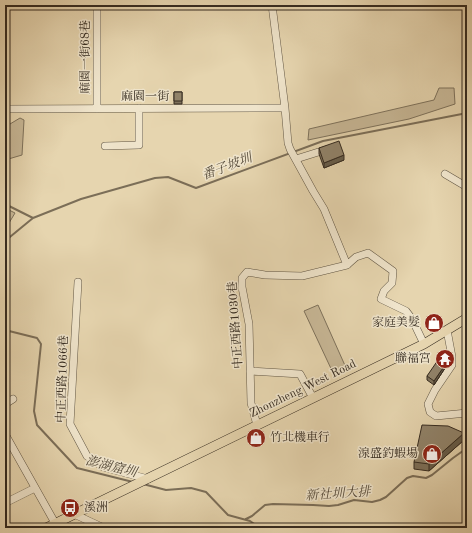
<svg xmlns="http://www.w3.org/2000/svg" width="472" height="533" font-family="'Old Standard TT','Noto Serif TC',serif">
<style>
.green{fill:#c8b897;stroke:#7e725c}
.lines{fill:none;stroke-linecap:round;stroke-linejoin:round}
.stream{stroke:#7b6e58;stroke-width:2}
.minor-casing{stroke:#615644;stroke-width:8}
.major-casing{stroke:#352b20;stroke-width:10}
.minor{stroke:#efe4cb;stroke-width:7}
.major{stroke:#e6d5af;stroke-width:9}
.wall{fill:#7d715b;stroke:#352b20}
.shaded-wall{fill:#665c4a;stroke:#352b20}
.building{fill:#91836a;stroke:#352b20}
.labels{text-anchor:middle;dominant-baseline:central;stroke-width:3;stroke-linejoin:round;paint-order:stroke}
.street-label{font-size:12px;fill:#352b20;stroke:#efe4cb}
.poi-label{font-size:12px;fill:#352b20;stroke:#efe4cb;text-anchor:end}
.water-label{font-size:13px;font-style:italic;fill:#584d3c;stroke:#efe4cb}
</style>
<rect width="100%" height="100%" fill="#e6d5af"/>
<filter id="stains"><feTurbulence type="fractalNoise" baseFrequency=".005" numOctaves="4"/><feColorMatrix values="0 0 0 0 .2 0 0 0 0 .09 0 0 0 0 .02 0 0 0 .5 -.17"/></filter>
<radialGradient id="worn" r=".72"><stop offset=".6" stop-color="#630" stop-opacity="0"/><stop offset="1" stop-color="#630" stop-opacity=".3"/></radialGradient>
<!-- green -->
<path class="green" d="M 439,88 L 454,88 L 455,104 L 409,119 L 308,140 L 309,129 L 434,100 Z
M 20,118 L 24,120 L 22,155 L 5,160 L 5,127 Z
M 5,208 L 15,213 L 6,228 L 5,229 Z
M 318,305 L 347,370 L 334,375 L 304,311 Z"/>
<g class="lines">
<!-- stream -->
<path class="stream" d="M 5,204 L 33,218
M 5,241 L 33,218 L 81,199 L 155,178 L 168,177 L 196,188 L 323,141 L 467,113
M 5,330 L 37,338 L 41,344 L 34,411 L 37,425 L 77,468 L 133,482
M 143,484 L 166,490 L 191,488 L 206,492 L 228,515 L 250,521 L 260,528
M 246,519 L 252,516 L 265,505 L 273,504 L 313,505 L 329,506 L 338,505 L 354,500 L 372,502 L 380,500 L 386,497 L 407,478 L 413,476 L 426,478 L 432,475 L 453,458 L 467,448"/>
<!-- minor casing -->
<g class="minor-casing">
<path id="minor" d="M 272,5 L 285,108 L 288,143 L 290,149 L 313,191 L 324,209 L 347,265
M 5,109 L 285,108
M 97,109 L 97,5
M 105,146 L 139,145 L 139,108
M 296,159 L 328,149
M 445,174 L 467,187
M 78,282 L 70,424 L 87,456 L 103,467 L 148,479
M 447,330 L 452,357 L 452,365 L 435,390 L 428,404 L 430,412 L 436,416 L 467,413
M 250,371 L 300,374 L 313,398
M 5,404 L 13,399
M 257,425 L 251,403 L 249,324 L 242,287 L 242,278 L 247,272 L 265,275 L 302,276 L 347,265 L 356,257 L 368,253 L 393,271 L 392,283 L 384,291 L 381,299 L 406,311 L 412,319 L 424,344
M 5,434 L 55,523
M 5,503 L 35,488
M 74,514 L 104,528"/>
</g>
<!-- major casing -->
<g class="major-casing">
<path id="major" d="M 46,528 L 424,344 L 467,318"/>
</g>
<!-- minor -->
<use href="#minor" class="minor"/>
<!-- major -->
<use href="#major" class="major"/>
</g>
<!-- wall -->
<path class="wall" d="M 174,92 L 182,92 L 182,104 L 174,104 Z
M 319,148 L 344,160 L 324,168 L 319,154 Z
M 440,358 L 451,358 L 449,364 L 440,362 L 445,368 L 434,385 L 427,380 L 427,376 L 440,362 Z
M 464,440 L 429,471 L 414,469 L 414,462 Z"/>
<!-- shaded-wall -->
<path class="shaded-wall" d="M 344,155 L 344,160 L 324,168 L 324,163 Z
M 445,365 L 445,368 L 434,385 L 434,381 Z
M 464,433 L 464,440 L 429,471 L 429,464 Z"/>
<!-- building -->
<path class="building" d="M 174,92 L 182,92 L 182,101 L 174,101 Z
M 339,141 L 344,155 L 324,163 L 319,148 Z
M 442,352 L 451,354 L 449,361 L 440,358 Z
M 438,360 L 445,365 L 434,381 L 427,376 Z
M 422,425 L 448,426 L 464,433 L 429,464 L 414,462 Z"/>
<!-- icons -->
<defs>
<g id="shop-disc" transform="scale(1)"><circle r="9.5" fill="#8f2418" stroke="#efe4cb"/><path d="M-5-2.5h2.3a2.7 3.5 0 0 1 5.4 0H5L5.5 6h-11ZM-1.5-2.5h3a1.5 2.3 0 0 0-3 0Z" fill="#fff"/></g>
<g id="temple-disc" transform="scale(1)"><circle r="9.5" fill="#8f2418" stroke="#efe4cb"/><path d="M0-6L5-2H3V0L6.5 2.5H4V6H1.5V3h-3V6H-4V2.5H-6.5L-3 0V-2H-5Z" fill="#fff"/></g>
<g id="bus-disc" transform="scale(1)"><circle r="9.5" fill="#8f2418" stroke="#efe4cb"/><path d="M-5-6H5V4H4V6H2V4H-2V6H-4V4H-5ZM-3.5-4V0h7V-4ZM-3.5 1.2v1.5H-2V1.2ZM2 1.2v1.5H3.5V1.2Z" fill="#fff"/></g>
</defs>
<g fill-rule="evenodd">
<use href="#shop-disc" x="434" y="323"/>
<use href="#temple-disc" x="445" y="359"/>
<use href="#shop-disc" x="256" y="438"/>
<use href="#shop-disc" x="432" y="454"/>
<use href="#bus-disc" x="70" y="508"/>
</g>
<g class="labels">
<!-- street labels -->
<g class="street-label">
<text transform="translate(86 57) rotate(-90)">麻園一街68巷</text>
<text x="145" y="97">麻園一街</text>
<text transform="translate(236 325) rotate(-94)">中正西路1030巷</text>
<text transform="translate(63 379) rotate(-88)">中正西路1066巷</text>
<text transform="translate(303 389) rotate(-26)">Zhonzheng West Road</text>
</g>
<!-- poi labels -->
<g class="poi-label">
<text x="420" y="323">家庭美髮</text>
<text x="431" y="359">聯福宮</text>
<text x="270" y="438" text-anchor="start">竹北機車行</text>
<text x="418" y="454">湶盛釣蝦場</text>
<text x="84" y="508" text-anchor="start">溪洲</text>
</g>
<!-- water labels -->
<g class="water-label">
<text transform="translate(227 167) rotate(-21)">番子坡圳</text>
<text transform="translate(111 467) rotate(14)">澎湖窟圳</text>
<text transform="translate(338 494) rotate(-4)">新社圳大排</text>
</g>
</g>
<!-- margin -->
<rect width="472" height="533" fill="none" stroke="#e6d5af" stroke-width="20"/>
<rect x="6" y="6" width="460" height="521" fill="none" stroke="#352b20" stroke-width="2"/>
<rect x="10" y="10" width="452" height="513" fill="none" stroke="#352b20"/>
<rect width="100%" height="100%" filter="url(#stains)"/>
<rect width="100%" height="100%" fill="url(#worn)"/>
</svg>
